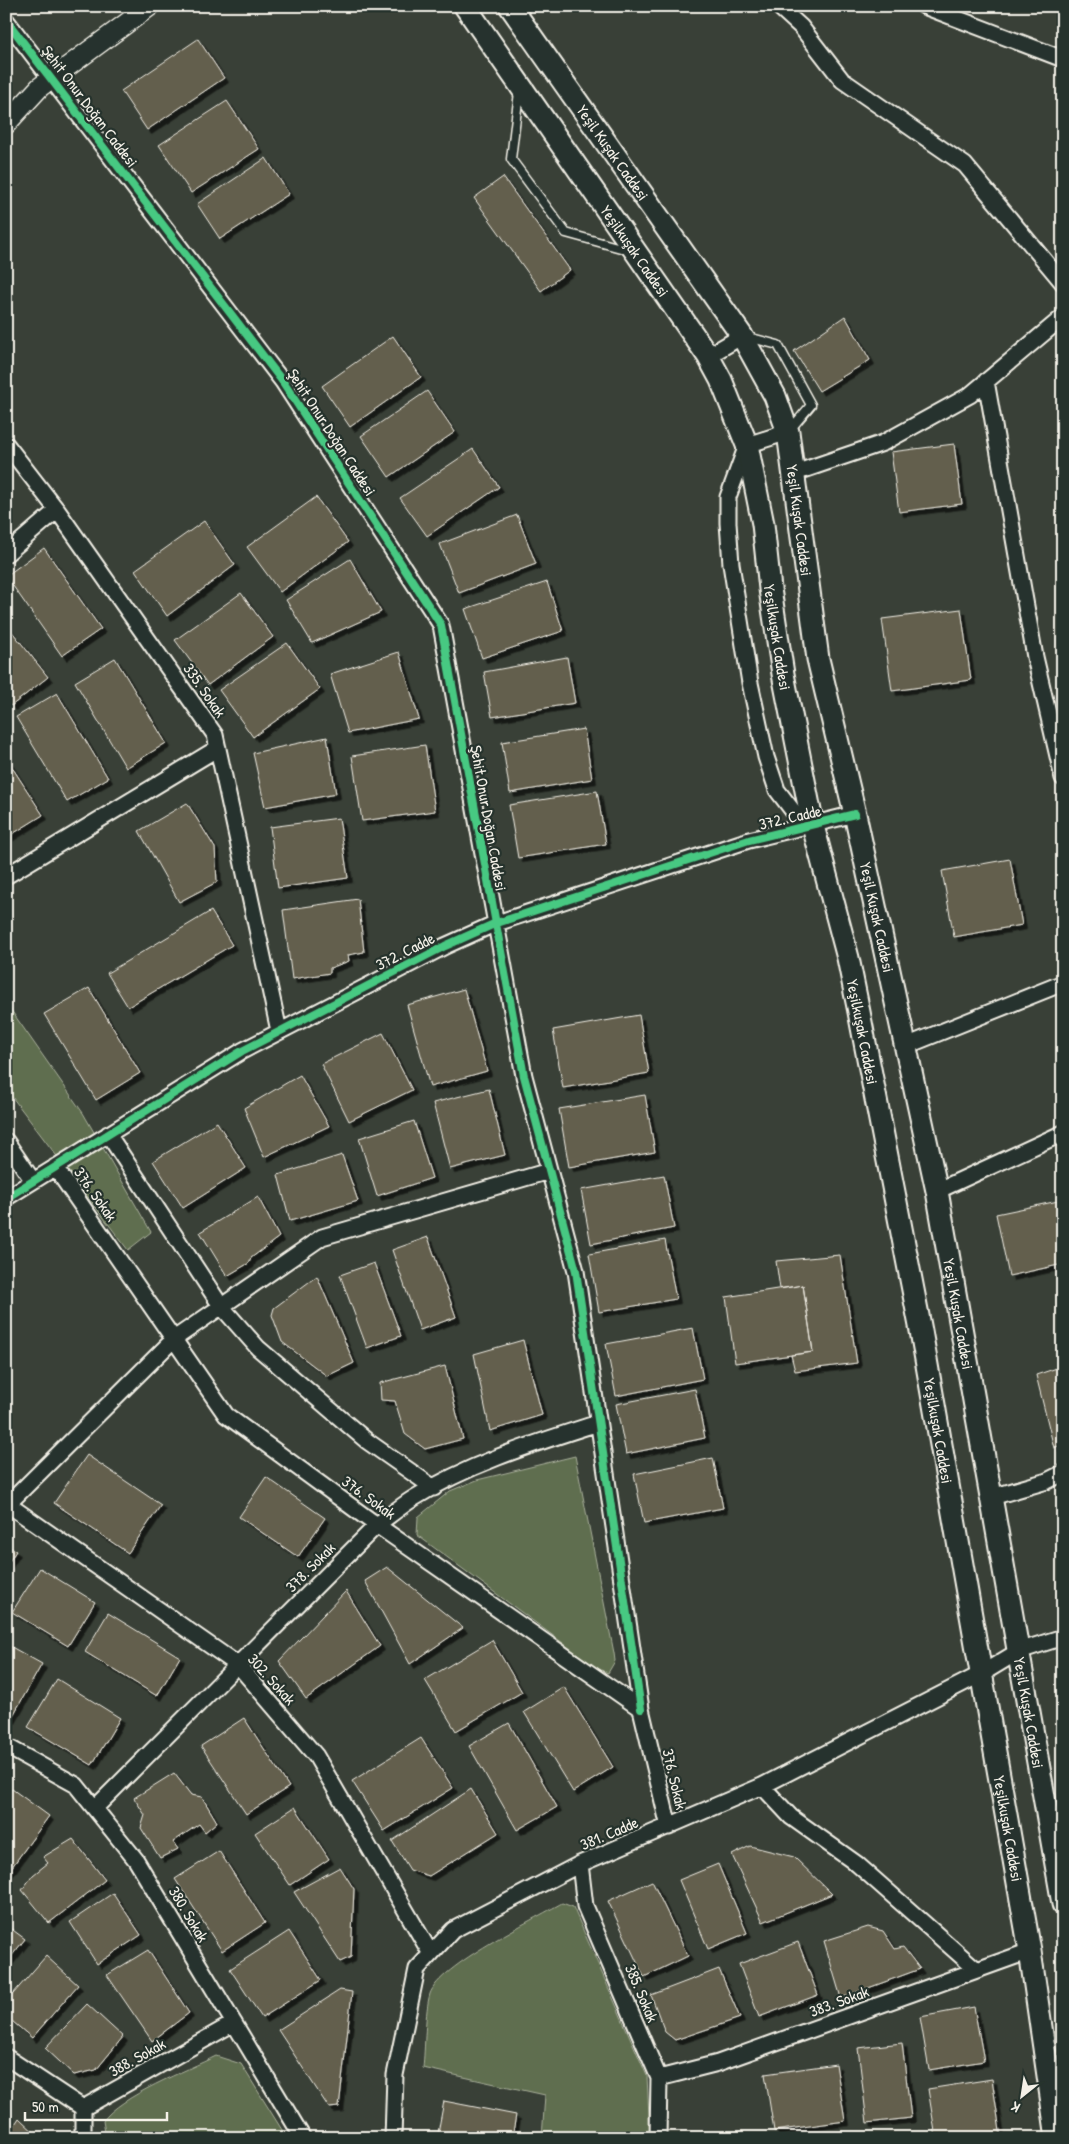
<svg xmlns="http://www.w3.org/2000/svg" width="1069" height="2144" font-family="'Patrick Hand',sans-serif">
<style>
.green{fill:#5f6e4f;stroke:#aab09c}
.building{fill:#645f4d;stroke:#f4f1e8;filter:url(#shadow)}
.lines{fill:none;stroke-linecap:round;stroke-linejoin:round}
.service-casing{stroke:#f4f1e8;stroke-width:11}
.minor-casing{stroke:#f4f1e8;stroke-width:19}
.tertiary-casing{stroke:#f4f1e8;stroke-width:22}
.secondary-casing{stroke:#f4f1e8;stroke-width:25}
.service{stroke:#26332d;stroke-width:8}
.minor{stroke:#26332d;stroke-width:15}
.tertiary{stroke:#26332d;stroke-width:19}
.secondary{stroke:#26332d;stroke-width:21}
.cycleway-casing{stroke:#26332d;stroke-width:11}
.cycleway{stroke:#46c982;stroke-width:8}
.labels{text-anchor:middle;dominant-baseline:central;stroke-width:4.5;stroke-linejoin:round;paint-order:stroke}
.street-label{font-size:16px;fill:#f4f1e8;stroke:#26332d}
</style>
<defs>
<filter id="shadow"><feDropShadow dx="4.5" dy="4.5" stdDeviation="0" flood-color="#0009"/></filter>
</defs>
<rect width="100%" height="100%" fill="#394037"/>
<filter id="ink" filterUnits="userSpaceOnUse"><feTurbulence type="fractalNoise" baseFrequency=".02" numOctaves="2"/><feDisplacementMap in="SourceGraphic" scale="10" xChannelSelector="R" yChannelSelector="G"/><feConvolveMatrix kernelMatrix="1 2 1 2 8 2 1 2 1" color-interpolation-filters="sRGB"/></filter>
<g filter="url(#ink)">
<!-- green -->
<path class="green" d="M 6,1003 L 83,1113 L 151,1232 L 128,1250 L 6,1089 Z
M 575,1456 L 614,1653 L 615,1661 L 608,1673 L 598,1669 L 417,1535 L 418,1517 L 450,1491 L 477,1480 Z
M 562,1903 L 573,1907 L 647,2076 L 650,2138 L 542,2138 L 545,2095 L 423,2068 C 425,2050 425,2010 430,1994 C 439,1966 534,1919 562,1903 Z
M 216,2056 L 241,2064 L 287,2138 L 106,2138 L 103,2121 C 120,2096 188,2070 216,2056 Z"/>
<!-- building -->
<path class="building" d="M 198,39 L 224,78 L 147,130 L 121,91 Z
M 227,101 L 259,149 L 191,193 L 159,145 Z
M 266,158 L 289,194 L 220,239 L 197,204 Z
M 503,177 L 570,270 L 541,291 L 474,198 Z
M 845,316 L 870,360 L 819,391 L 794,351 Z
M 393,336 L 421,377 L 350,427 L 322,386 Z
M 427,391 L 455,432 L 389,477 L 361,436 Z
M 954,444 L 962,504 L 899,512 L 891,452 Z
M 473,449 L 499,487 L 427,536 L 400,498 Z
M 316,497 L 348,542 L 280,592 L 247,547 Z
M 517,515 L 536,564 L 459,593 L 440,544 Z
M 204,521 L 235,565 L 167,616 L 135,570 Z
M 44,548 L 101,629 L 62,656 L 6,576 Z
M 350,559 L 381,612 L 312,643 L 286,600 Z
M 547,582 L 563,631 L 482,658 L 465,609 Z
M 241,593 L 273,637 L 208,685 L 175,640 Z
M 961,609 L 971,680 L 892,691 L 882,619 Z
M 6,624 L 48,677 L 11,706 L 6,700 Z
M 287,643 L 320,689 L 253,737 L 219,690 Z
M 399,652 L 419,719 L 348,733 L 330,674 Z
M 567,657 L 575,703 L 492,717 L 484,672 Z
M 115,658 L 166,743 L 126,768 L 75,682 Z
M 57,693 L 108,778 L 67,802 L 16,717 Z
M 584,729 L 592,779 L 510,793 L 502,742 Z
M 327,737 L 336,794 L 265,807 L 253,753 Z
M 425,745 L 435,811 L 362,821 L 352,756 Z
M 6,758 L 43,815 L 6,838 Z
M 597,791 L 606,844 L 518,858 L 509,805 Z
M 187,803 L 215,848 L 217,882 L 179,902 L 139,831 Z
M 339,818 L 348,878 L 278,888 L 270,827 Z
M 1010,859 L 1022,925 L 954,937 L 942,871 Z
M 358,899 L 364,952 L 348,955 L 349,961 L 330,968 L 330,973 L 292,979 L 283,910 Z
M 211,911 L 232,945 L 128,1007 L 107,973 Z
M 89,988 L 140,1073 L 96,1100 L 44,1014 Z
M 464,989 L 487,1071 L 430,1087 L 407,1005 Z
M 639,1015 L 649,1073 L 563,1088 L 553,1030 Z
M 383,1033 L 412,1090 L 349,1121 L 321,1064 Z
M 300,1075 L 329,1126 L 264,1157 L 244,1108 Z
M 489,1089 L 505,1155 L 450,1169 L 433,1103 Z
M 645,1095 L 655,1152 L 569,1167 L 559,1109 Z
M 414,1121 L 432,1178 L 377,1196 L 359,1138 Z
M 217,1122 L 246,1168 L 183,1208 L 153,1161 Z
M 342,1155 L 358,1201 L 290,1221 L 278,1175 Z
M 664,1175 L 674,1228 L 591,1244 L 581,1190 Z
M 258,1197 L 279,1237 L 251,1258 L 249,1263 L 227,1276 L 200,1232 Z
M 1063,1200 L 1063,1264 L 1009,1276 L 996,1214 Z
M 428,1237 L 456,1317 L 420,1330 L 392,1250 Z
M 665,1240 L 676,1299 L 599,1312 L 589,1254 Z
M 840,1255 L 857,1363 L 795,1371 L 791,1355 L 813,1352 L 803,1285 L 780,1289 L 776,1261 Z
M 374,1263 L 401,1336 L 367,1348 L 340,1275 Z
M 317,1276 L 354,1363 L 327,1376 L 282,1342 L 272,1315 L 274,1308 Z
M 803,1285 L 813,1352 L 735,1363 L 726,1297 Z
M 693,1328 L 703,1379 L 616,1396 L 606,1344 Z
M 523,1340 L 542,1415 L 490,1431 L 474,1354 Z
M 445,1366 L 463,1439 L 425,1449 L 405,1434 L 395,1401 L 381,1400 L 380,1383 Z
M 1063,1366 L 1063,1444 L 1054,1448 L 1036,1375 Z
M 695,1389 L 705,1438 L 626,1454 L 616,1404 Z
M 87,1455 L 161,1505 L 128,1553 L 54,1503 Z
M 713,1458 L 723,1508 L 644,1523 L 634,1474 Z
M 266,1477 L 325,1518 L 298,1557 L 239,1517 Z
M 6,1545 L 16,1551 L 6,1566 Z
M 387,1567 L 463,1628 L 410,1664 L 365,1581 Z
M 40,1568 L 95,1602 L 68,1646 L 12,1612 Z
M 346,1591 L 380,1646 L 306,1699 L 279,1661 Z
M 108,1613 L 180,1657 L 157,1696 L 85,1652 Z
M 492,1640 L 522,1692 L 456,1731 L 425,1680 Z
M 6,1644 L 42,1664 L 11,1719 L 6,1716 Z
M 57,1679 L 120,1718 L 92,1765 L 28,1727 Z
M 564,1687 L 613,1767 L 573,1792 L 524,1712 Z
M 244,1718 L 289,1787 L 246,1814 L 201,1746 Z
M 509,1723 L 557,1807 L 517,1830 L 469,1746 Z
M 421,1738 L 453,1788 L 384,1831 L 352,1781 Z
M 174,1773 L 191,1795 L 202,1797 L 217,1822 L 205,1832 L 199,1824 L 173,1842 L 178,1849 L 160,1858 L 141,1828 L 145,1815 L 134,1798 Z
M 12,1789 L 49,1816 L 6,1875 L 6,1797 Z
M 471,1789 L 498,1833 L 429,1876 L 410,1870 L 392,1841 Z
M 295,1807 L 329,1859 L 290,1885 L 255,1833 Z
M 73,1839 L 105,1880 L 49,1923 L 22,1890 L 33,1875 L 48,1863 L 43,1857 Z
M 750,1846 L 794,1857 L 832,1894 L 763,1922 L 732,1855 Z
M 219,1851 L 265,1923 L 222,1951 L 175,1879 Z
M 718,1864 L 747,1933 L 708,1949 L 679,1880 Z
M 340,1867 L 354,1889 L 351,1957 L 340,1962 L 294,1892 Z
M 652,1881 L 688,1956 L 644,1977 L 608,1901 Z
M 113,1893 L 141,1935 L 97,1964 L 70,1922 Z
M 6,1925 L 25,1939 L 6,1963 Z
M 868,1927 L 883,1931 L 895,1949 L 903,1947 L 920,1969 L 841,1998 L 824,1941 Z
M 289,1931 L 321,1980 L 262,2018 L 230,1969 Z
M 798,1942 L 818,1995 L 759,2017 L 739,1964 Z
M 148,1950 L 189,2013 L 152,2041 L 107,1975 Z
M 46,1956 L 78,1985 L 32,2038 L 6,2016 L 6,2002 Z
M 719,1969 L 740,2018 L 675,2040 L 665,2032 L 651,1995 Z
M 340,1990 L 352,1992 L 339,2107 L 329,2108 L 278,2030 Z
M 87,2004 L 123,2037 L 96,2070 L 74,2075 L 45,2048 Z
M 974,2007 L 984,2061 L 929,2070 L 920,2017 Z
M 902,2043 L 911,2118 L 867,2123 L 858,2048 Z
M 836,2064 L 845,2121 L 774,2131 L 765,2074 Z
M 992,2079 L 1001,2138 L 936,2138 L 928,2089 Z
M 444,2101 L 516,2115 L 512,2138 L 437,2138 Z
M 19,2118 L 40,2138 L 6,2138 Z"/>
<g class="lines">
<!-- service casing -->
<g class="service-casing">
<path id="service" d="M 519,92 L 511,159 L 566,233 L 628,250
M 748,337 L 778,345 L 811,405 L 789,431"/>
</g>
<!-- minor casing -->
<g class="minor-casing">
<path id="minor" d="M 778,6 L 801,27 L 842,80 L 965,165 L 1063,283
M 924,6 L 1063,59
M 6,20 L 283,382 L 441,625 L 524,1076 L 576,1271 L 641,1709
M 708,356 L 742,336
M 986,381 L 1035,657 L 1063,778
M 788,432 L 747,445 L 728,497 L 728,523 L 731,564 L 750,683 L 766,757 L 777,790 L 793,811 L 813,826
M 6,444 L 57,510 L 215,735 L 279,1031
M 795,473 L 883,443 L 970,395 L 1063,317
M 6,554 L 57,510
M 6,876 L 218,748
M 906,1046 L 1063,983
M 108,1134 L 221,1306 L 258,1348 L 367,1441 L 434,1488
M 6,1141 L 33,1181
M 55,1167 L 226,1415 L 371,1521 L 641,1709 L 669,1827
M 937,1191 L 1063,1133
M 6,1198 L 242,1051 L 445,946 L 494,924 L 749,840 L 855,814
M 992,1497 L 1047,1481 L 1063,1473
M 6,1503 L 238,1665 L 316,1756 L 431,1954
M 8,1504 L 174,1339 L 322,1237 L 549,1171
M 6,1746 L 76,1785 L 136,1860 L 303,2138
M 762,1786 L 791,1817 L 857,1864 L 977,1970
M 95,1808 L 377,1525 C 389,1516 401,1506 414,1498 C 470,1463 536,1443 598,1423
M 580,1864 L 585,1906 L 659,2078 L 658,2138
M 6,2057 L 83,2108
M 659,2078 L 718,2063 L 1030,1951
M 83,2138 L 83,2108 L 234,2023
M 393,2138 L 395,2075 L 417,1969 L 453,1930 L 580,1864 L 762,1786 L 981,1674 L 1019,1651 L 1063,1637"/>
</g>
<!-- tertiary casing -->
<g class="tertiary-casing">
<path id="tertiary" d="M 6,124 L 40,87 L 150,6"/>
</g>
<!-- secondary casing -->
<g class="secondary-casing">
<g id="secondary">
<path id="s1" d="M 465,6 L 708,356 L 721,380 L 747,445 L 763,524 L 770,589 L 783,674 L 813,826 L 848,958 L 859,1012 L 921,1331 L 1030,1951 L 1057,2138"/>
<path id="s2" d="M 510,6 L 742,336 L 775,396 L 788,432 L 818,659 L 855,814 L 937,1191 L 1063,1904"/>
</g>
</g>
<!-- service -->
<use href="#service" class="service"/>
<!-- minor -->
<use href="#minor" class="minor"/>
<!-- tertiary -->
<use href="#tertiary" class="tertiary"/>
<!-- secondary -->
<use href="#secondary" class="secondary"/>
<!-- cycleway casing -->
<g class="cycleway-casing">
<path id="cycleway" d="M 6,20 L 283,382 L 441,625 L 524,1076 L 576,1271 L 641,1709
M 6,1198 L 242,1051 L 445,946 L 494,924 L 749,840 L 855,814"/>
</g>
<!-- cycleway -->
<use href="#cycleway" class="cycleway"/>
</g>
</g>
<g class="labels">
<!-- street labels -->
<g class="street-label">
<text transform="translate(90 106) rotate(53)">Şehit Onur Doğan Caddesi</text>
<text stroke="none"><textPath href="#s2" startOffset="179">Yeşil Kuşak Caddesi</textPath></text>
<text stroke="none"><textPath href="#s1" startOffset="298">Yeşilkuşak Caddesi</textPath></text>
<text transform="translate(332 432) rotate(57)">Şehit Onur Doğan Caddesi</text>
<text stroke="none"><textPath href="#s2" startOffset="599">Yeşil Kuşak Caddesi</textPath></text>
<text stroke="none"><textPath href="#s1" startOffset="718">Yeşilkuşak Caddesi</textPath></text>
<text transform="translate(205 690) rotate(55)">335. Sokak</text>
<text transform="translate(790 817) rotate(-13)">372. Cadde</text>
<text transform="translate(489 818) rotate(80)">Şehit Onur Doğan Caddesi</text>
<text stroke="none"><textPath href="#s2" startOffset="1004">Yeşil Kuşak Caddesi</textPath></text>
<text transform="translate(405 951) rotate(-27)">372. Cadde</text>
<text stroke="none"><textPath href="#s1" startOffset="1122">Yeşilkuşak Caddesi</textPath></text>
<text transform="translate(96 1194) rotate(55)">376. Sokak</text>
<text stroke="none"><textPath href="#s2" startOffset="1409">Yeşil Kuşak Caddesi</textPath></text>
<text stroke="none"><textPath href="#s1" startOffset="1528">Yeşilkuşak Caddesi</textPath></text>
<text transform="translate(369 1497) rotate(36)">376. Sokak</text>
<text transform="translate(310 1567) rotate(-45)">378. Sokak</text>
<text transform="translate(272 1679) rotate(48)">302. Sokak</text>
<text stroke="none"><textPath href="#s2" startOffset="1814">Yeşil Kuşak Caddesi</textPath></text>
<text transform="translate(675 1779) rotate(77)">376. Sokak</text>
<text stroke="none"><textPath href="#s1" startOffset="1932">Yeşilkuşak Caddesi</textPath></text>
<text transform="translate(609 1833) rotate(-23)">381. Cadde</text>
<text transform="translate(189 1914) rotate(59)">380. Sokak</text>
<text transform="translate(642 1993) rotate(67)">385. Sokak</text>
<text transform="translate(839 2001) rotate(-20)">383. Sokak</text>
<text transform="translate(137 2057) rotate(-29)">388. Sokak</text>
</g>
</g>
<!-- margin -->
<rect width="1069" height="2144" fill="none" stroke="#26332d" stroke-width="25"/>
<rect x="12" y="12" width="1044" height="2119" fill="none" stroke="#f4f1e8" stroke-width="2" filter="url(#ink)"/>
<!-- north arrow -->
<g transform="translate(1022 2096) rotate(210)" stroke="#26332d" stroke-width="4" paint-order="stroke">
<path d="M0-4L9 19L0 12L-9 19Z" fill="#f4f1e8"/>
<text y="-8" font-size="14" font-weight="bold" text-anchor="middle" fill="#f4f1e8">K</text>
</g>
<!-- scale -->
<path d="M25 2112v8h142v-8" fill="none" stroke="#f4f1e8" stroke-width="2.5"/>
<text x="32" y="2112" font-size="15" fill="#f4f1e8" stroke="#26332d" stroke-width="4" paint-order="stroke">50 m</text>
</svg>
